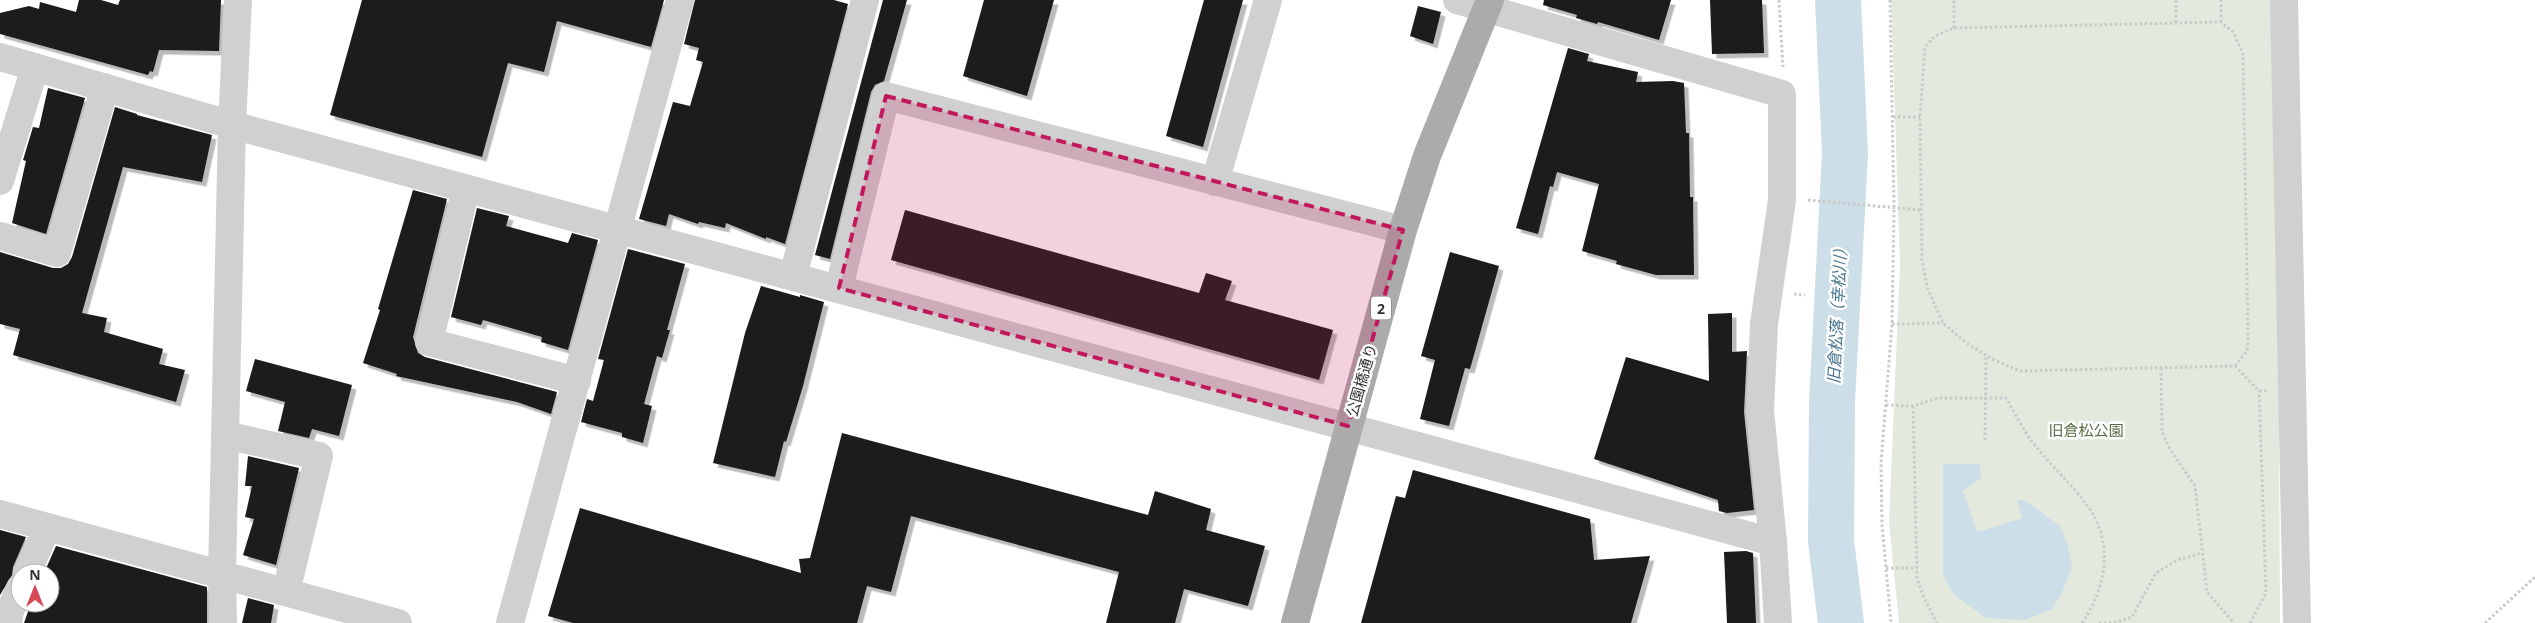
<svg xmlns="http://www.w3.org/2000/svg" width="2535" height="623" font-family="'Open Sans','Noto Sans JP',sans-serif">
<style>
.green{fill:#e3e9dd}
.water{fill:#ccdee7}
.lines{fill:none;stroke-linecap:round;stroke-linejoin:round}
.river{stroke:#ccdee7;stroke-width:46}
.building{fill:#1a1a1a;filter:url(#shadow)}
.path{stroke:#cacaca;stroke-width:3;stroke-dasharray:2.5 2.5;stroke-linecap:butt}
.minor{stroke:#d0d0d0;stroke-width:28}
.major{stroke:#ababab;stroke-width:28}
.marked{fill:#c2185b;fill-opacity:0.2;stroke:#c2185b;stroke-width:4;stroke-dasharray:10 6;stroke-linejoin:round}
.labels{text-anchor:middle;dominant-baseline:central;stroke-width:5;stroke-linejoin:round;paint-order:stroke}
.shield{fill:#fff;stroke:#707070;stroke-width:1}
.shield-label{font-size:14px;font-weight:bold;fill:#333}
.street-label{font-size:15px;fill:#333;stroke:#fff}
.park-label{font-size:15px;fill:#576c43;stroke:#fff}
.water-label{font-size:16px;font-style:italic;fill:#47758f;stroke:#fff}
</style>
<defs>
<filter id="shadow"><feDropShadow dx="4.5" dy="4.5" stdDeviation="0" flood-color="#0004"/></filter>
</defs>
<rect width="100%" height="100%" fill="#fff"/>
<!-- green -->
<path class="green" d="M 1891,0 L 2277,0 L 2280,623 L 1899,623 L 1889,522 L 1900,264 Z"/>
<!-- water -->
<path class="water" d="M 1943,464 L 1980,464 L 1981,478 L 1963,491 L 1977,532 L 2022,518 L 2017,500 L 2026,501 L 2061,527 L 2068,546 L 2072,567 L 2061,595 L 2052,609 L 2025,620 L 1986,618 L 1954,595 L 1943,576 Z"/>
<g class="lines">
<!-- river -->
<path class="river" d="M 1838,0 L 1845,153 L 1832,402 L 1831,541 L 1841,623"/>
</g>
<!-- building -->
<path class="building" d="M 79,0 L 101,0 L 118,5 L 120,0 L 221,0 L 219,51 L 159,50 L 153,72 L 150,71 L 148,75 L 0,34 L 0,13 L 29,6 L 39,9 L 40,2 L 76,12 Z
M 362,0 L 664,0 L 651,47 L 557,21 L 544,72 L 508,63 L 482,157 L 330,115 Z
M 695,0 L 834,0 L 848,4 L 785,244 L 766,237 L 766,239 L 726,223 L 725,228 L 699,222 L 698,224 L 669,214 L 666,226 L 639,219 L 673,102 L 690,106 L 703,62 L 696,60 L 699,48 L 684,44 Z
M 883,0 L 907,0 L 884,81 L 875,85 L 871,92 L 830,259 L 815,255 Z
M 984,0 L 1054,0 L 1027,96 L 963,76 Z
M 1204,0 L 1243,0 L 1203,147 L 1166,136 Z
M 1544,0 L 1671,0 L 1659,40 L 1598,22 L 1597,24 L 1576,18 L 1577,15 L 1543,5 Z
M 1710,0 L 1762,0 L 1764,53 L 1712,54 Z
M 1418,6 L 1441,12 L 1433,44 L 1410,36 Z
M 1568,48 L 1589,54 L 1587,61 L 1638,72 L 1636,82 L 1673,81 L 1684,83 L 1686,133 L 1689,133 L 1690,197 L 1693,197 L 1694,275 L 1656,275 L 1616,264 L 1617,261 L 1582,251 L 1599,184 L 1557,172 L 1553,187 L 1550,186 L 1538,234 L 1516,228 Z
M 48,88 L 85,98 L 46,234 L 12,223 L 26,161 L 23,160 L 33,127 L 39,128 Z
M 115,107 L 137,114 L 137,115 L 212,135 L 202,182 L 123,167 L 82,313 L 107,318 L 104,332 L 163,349 L 159,364 L 185,370 L 176,402 L 13,355 L 20,329 L 0,324 L 0,252 L 53,268 L 61,268 L 68,264 L 72,257 Z
M 413,190 L 447,199 L 413,337 L 418,353 L 425,357 L 557,392 L 551,414 L 517,402 L 396,376 L 397,374 L 363,363 L 380,310 L 378,309 Z
M 477,208 L 509,216 L 506,226 L 568,243 L 572,233 L 598,240 L 568,350 L 541,342 L 542,337 L 483,320 L 481,325 L 451,317 Z
M 905,210 L 1199,293 L 1206,273 L 1232,281 L 1225,300 L 1333,330 L 1319,380 L 891,260 Z
M 628,249 L 685,264 L 667,330 L 670,330 L 662,358 L 657,356 L 644,404 L 652,406 L 643,443 L 622,437 L 622,433 L 581,422 L 587,399 L 593,401 L 604,360 L 598,359 Z
M 1450,252 L 1499,266 L 1470,369 L 1465,368 L 1449,426 L 1420,419 L 1435,360 L 1421,356 Z
M 761,286 L 800,297 L 800,295 L 824,302 L 803,386 L 786,442 L 784,441 L 775,477 L 713,463 L 745,333 Z
M 1732,313 L 1732,352 L 1747,351 L 1744,412 L 1754,510 L 1727,513 L 1719,511 L 1718,500 L 1594,459 L 1626,357 L 1709,381 L 1708,314 Z
M 255,359 L 352,385 L 339,436 L 312,429 L 309,438 L 278,431 L 285,402 L 246,391 Z
M 842,433 L 1148,515 L 1155,491 L 1211,509 L 1206,530 L 1265,546 L 1248,606 L 1184,589 L 1175,623 L 1106,623 L 1119,572 L 911,516 L 891,592 L 867,586 L 857,623 L 573,623 L 548,616 L 580,508 L 801,573 L 799,559 L 810,558 Z
M 248,456 L 299,468 L 276,565 L 243,555 L 254,519 L 245,517 L 252,486 L 245,486 Z
M 1413,470 L 1590,519 L 1594,560 L 1650,556 L 1631,623 L 1361,623 L 1396,496 L 1405,498 Z
M 0,530 L 26,537 L 13,567 L 12,575 L 0,595 Z
M 56,546 L 207,587 L 207,623 L 24,623 L 31,603 L 50,603 L 50,573 L 44,573 Z
M 1746,551 L 1753,553 L 1756,623 L 1727,623 L 1724,552 Z
M 248,598 L 274,605 L 271,623 L 242,623 Z"/>
<g class="lines">
<!-- path -->
<path class="path" d="M 1779,0 L 1783,67
M 1890,0 L 1894,208 L 1892,324 L 1881,463 L 1882,524 L 1891,623
M 2176,0 L 2176,23
M 2221,22 L 2221,0
M 1954,28 L 1954,0
M 1893,117 L 1920,117
M 1808,200 L 1921,210
M 1794,294 L 1805,295
M 1892,324 L 1943,323
M 2235,366 L 2247,351 L 2248,336 L 2243,54 L 2233,32 L 2221,22 L 1954,28 L 1935,36 L 1925,47 L 1920,117 L 1922,260 L 1927,287 L 1943,323 L 1965,342 L 1992,359 L 2020,371 L 2235,366 L 2259,391 L 2267,391
M 2161,368 L 2162,432 L 2168,446 L 2195,486 L 2207,592 L 2234,623
M 1886,405 L 1913,406 L 1938,398 L 2006,398 C 2015,413 2023,430 2034,444 C 2051,466 2073,485 2089,508 C 2114,544 2106,589 2082,623
M 1913,406 L 1917,578 L 1924,598 L 1937,623
M 1985,440 L 1986,355
M 1886,568 L 1917,568
M 2099,623 L 2113,623 L 2132,617 L 2156,573 L 2177,560 L 2202,553
M 2250,623 L 2266,593 L 2259,391
M 2485,623 L 2535,577"/>
<!-- minor -->
<path class="minor" d="M 1457,0 L 1782,94 L 1782,200 L 1764,324 L 1760,411 L 1773,542 L 1778,623
M 2284,0 L 2297,623
M 0,57 L 232,125 L 1773,542
M 0,181 L 35,67
M 1215,182 L 1268,0
M 466,188 L 429,342 L 577,381
M 0,236 L 57,253 L 105,87
M 793,276 L 865,0
M 839,288 L 886,96 L 1403,230
M 225,435 L 319,456 L 286,592
M 0,514 L 398,623
M 27,573 L 47,527
M 8,623 L 10,611 L 20,588
M 223,623 L 222,575 L 232,125 L 238,0
M 510,623 L 680,0"/>
<!-- major -->
<path class="major" d="M 1295,623 L 1403,230 L 1427,156 L 1490,0"/>
</g>
<!-- marked area -->
<path class="marked" d="M 886,96 L 1403,230 L 1348,426 L 839,288 Z"/>
<g class="labels">
<!-- shield labels -->
<rect class="shield" x="1371" y="296.5" width="20" height="23" rx="4"/>
<g class="shield-label">
<text x="1381" y="308">2</text>
</g>
<!-- street labels -->
<g class="street-label">
<text transform="translate(1361 380) rotate(-74)">公園橋通り</text>
</g>
<!-- park labels -->
<g class="park-label">
<text x="2086" y="430">旧倉松公園</text>
</g>
<!-- water labels -->
<g class="water-label">
<text transform="translate(1837 312) rotate(-87)">旧倉松落（幸松川）</text>
</g>
</g>
<!-- north arrow -->
<g transform="translate(35 588)"><circle r="24" fill="#ffffff" stroke="#adadad"/>
<path d="M0-4L9 19L0 12L-9 19Z" fill="#d74857"/>
<text y="-8" font-size="14" font-weight="bold" text-anchor="middle" fill="#333333">N</text>
</g>
</svg>
